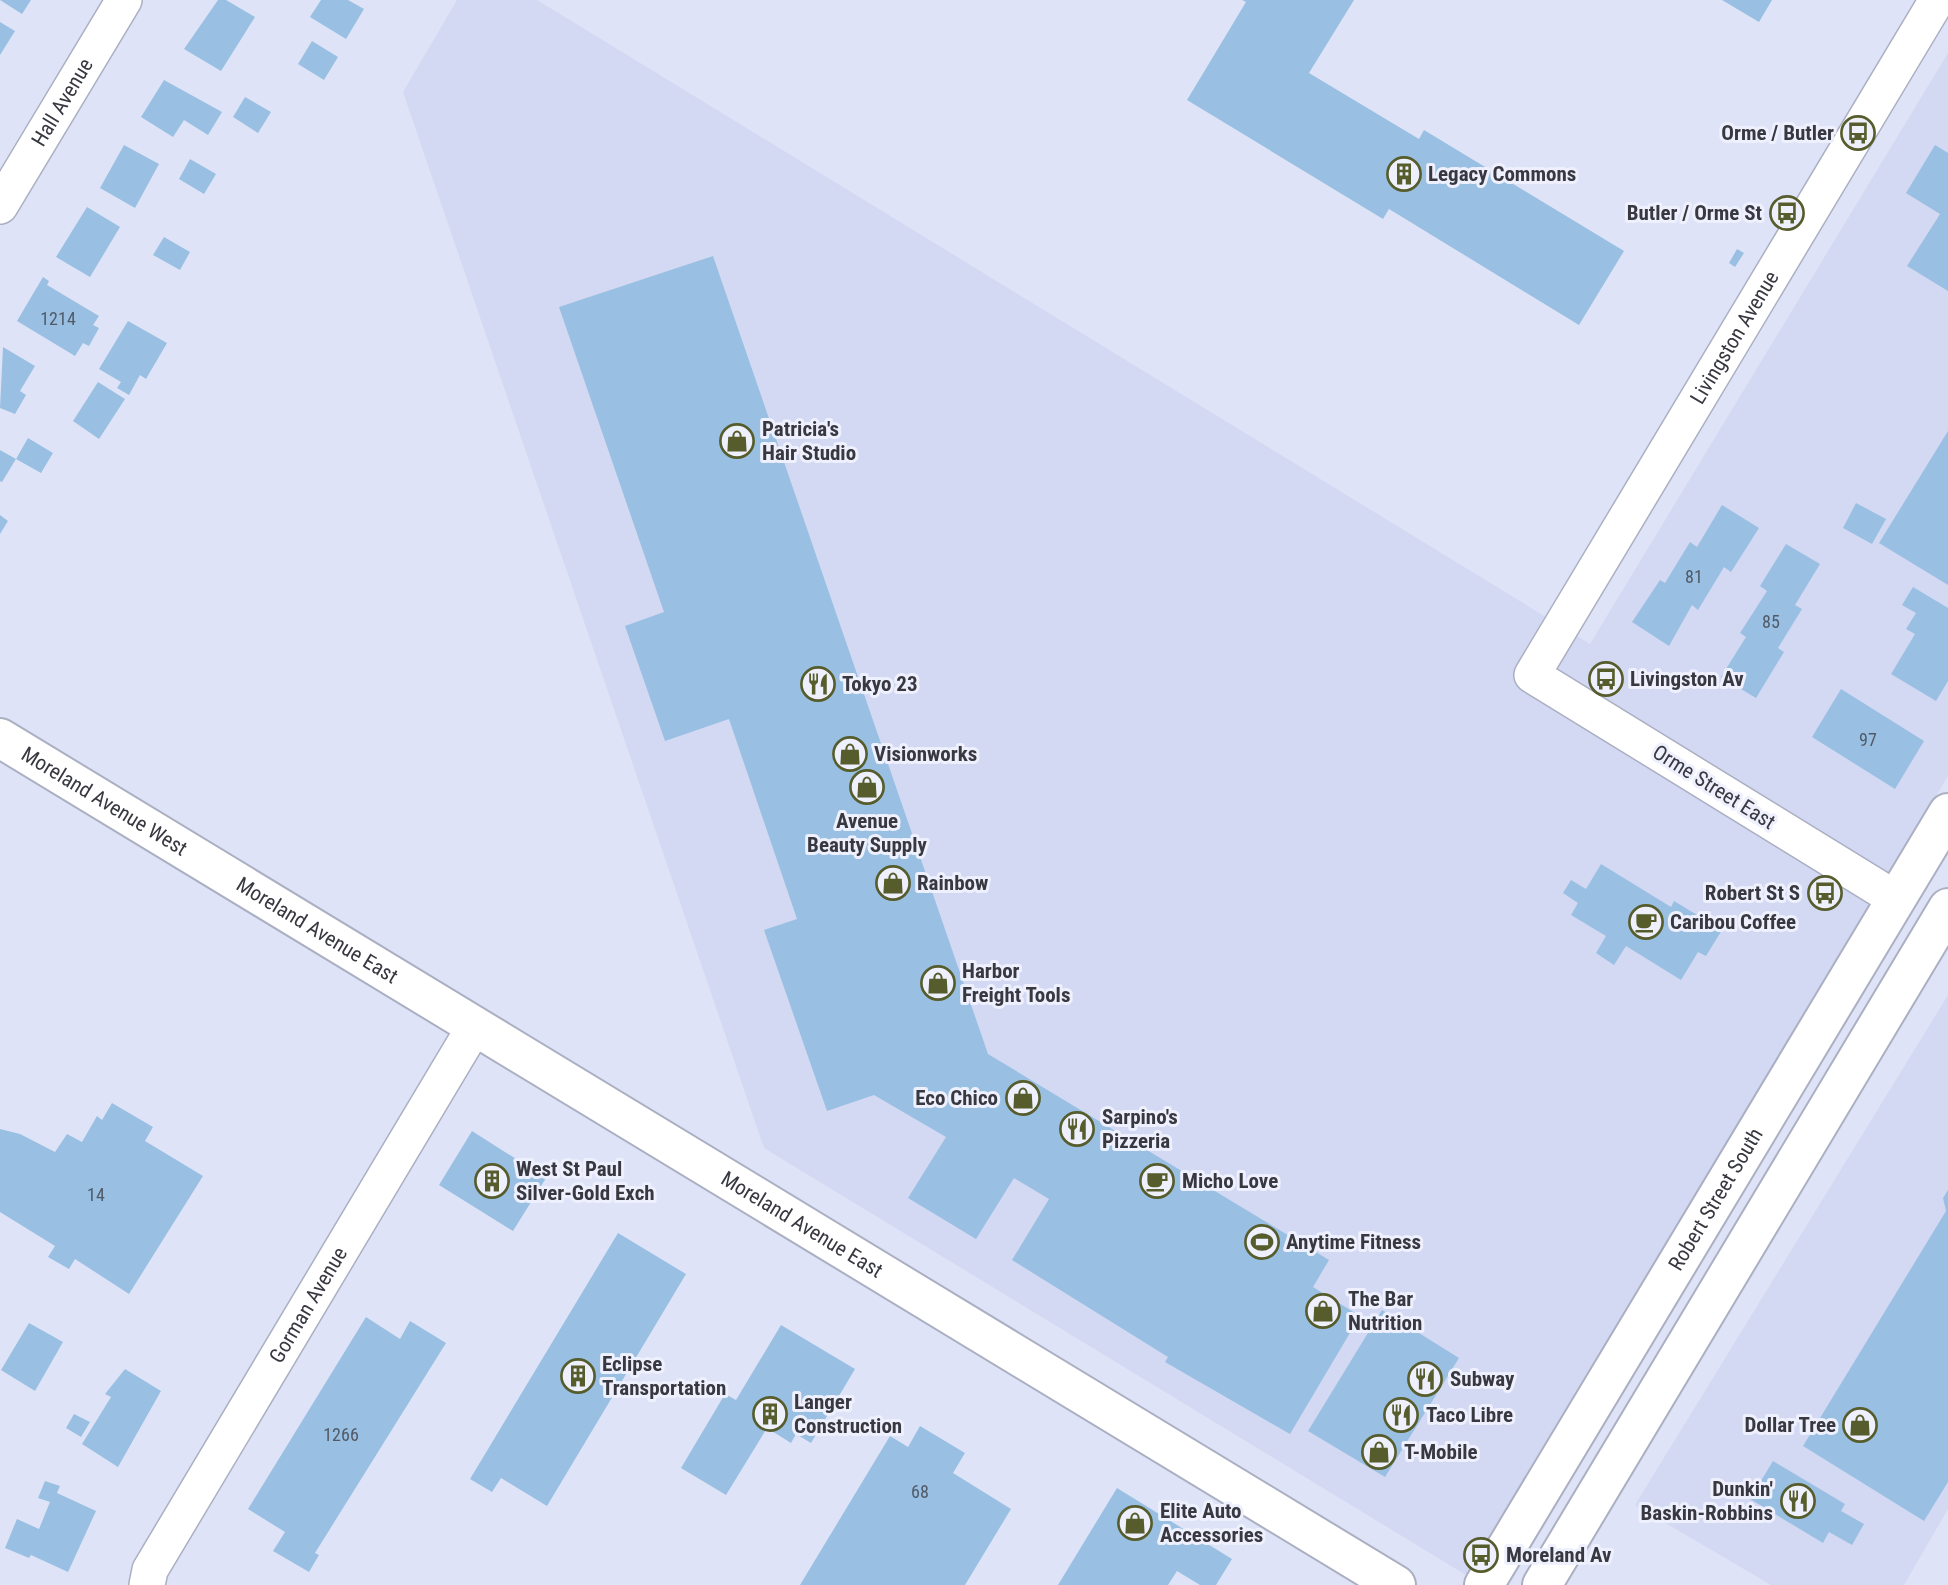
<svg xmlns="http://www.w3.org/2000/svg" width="1948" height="1585" font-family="'Roboto Condensed',sans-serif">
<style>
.built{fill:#d3d8f3}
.building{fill:#99c0e2}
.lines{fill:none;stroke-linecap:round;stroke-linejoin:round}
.minor-casing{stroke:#abafc2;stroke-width:38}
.tertiary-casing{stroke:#abafc2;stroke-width:42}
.secondary-casing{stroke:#abafc2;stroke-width:42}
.minor{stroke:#fff;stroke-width:35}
.tertiary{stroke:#fff;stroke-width:38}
.secondary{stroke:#fff;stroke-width:38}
.labels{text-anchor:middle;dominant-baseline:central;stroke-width:6;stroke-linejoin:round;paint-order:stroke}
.number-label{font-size:18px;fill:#505a68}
.street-label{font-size:21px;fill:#373840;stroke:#eef1fd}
.poi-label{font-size:21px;font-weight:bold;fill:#373840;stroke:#eef1fd;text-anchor:start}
</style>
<rect width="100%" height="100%" fill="#dfe3f7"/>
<!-- built -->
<path class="built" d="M 457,0 L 537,0 L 1590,644 L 1948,53 L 1948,776 L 1466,1575 L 764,1148 L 403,92 Z
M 1948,995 L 1948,1509 L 1904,1585 L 1771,1585 L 1635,1505 Z"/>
<!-- building -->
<path class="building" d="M 0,0 L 31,0 L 22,14 Z
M 218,0 L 226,0 L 255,17 L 221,71 L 184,49 Z
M 321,0 L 348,0 L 364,9 L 346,39 L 310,17 Z
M 1242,0 L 1354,0 L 1309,73 L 1419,139 L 1424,130 L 1624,251 L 1579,325 L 1389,209 L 1383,219 L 1187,100 L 1246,2 Z
M 1722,0 L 1772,0 L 1759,22 Z
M 0,22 L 15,31 L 0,55 Z
M 312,41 L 338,57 L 324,80 L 298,64 Z
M 164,80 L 222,112 L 208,135 L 184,120 L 173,137 L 141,117 Z
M 245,97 L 271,112 L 258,133 L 233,117 Z
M 124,145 L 159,164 L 135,208 L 100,188 Z
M 1935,145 L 1948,153 L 1948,291 L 1907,266 L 1940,214 L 1906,193 Z
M 190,159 L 216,174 L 204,194 L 179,179 Z
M 87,207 L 120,227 L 90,277 L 56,257 Z
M 164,237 L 190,252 L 180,270 L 153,255 Z
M 1737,249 L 1744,253 L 1735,267 L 1729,263 Z
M 713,256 L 988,1054 L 1329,1260 L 1313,1287 L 1360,1316 L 1290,1434 L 1165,1362 L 1168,1357 L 1012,1260 L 1049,1199 L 1014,1178 L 976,1239 L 908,1198 L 946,1137 L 874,1095 L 827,1111 L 764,930 L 797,919 L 729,719 L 665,741 L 625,626 L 664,612 L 559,307 Z
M 43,277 L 49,281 L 47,285 L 99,316 L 93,325 L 99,328 L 89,346 L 83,343 L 75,356 L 17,321 Z
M 128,321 L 167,343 L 146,379 L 140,375 L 129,395 L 117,388 L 121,382 L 99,369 Z
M 3,347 L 35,366 L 20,391 L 26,395 L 15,414 L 0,408 Z
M 98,382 L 125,399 L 99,439 L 73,421 Z
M 1948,431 L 1948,585 L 1879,543 Z
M 28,438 L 53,453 L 41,473 L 16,459 L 2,482 L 0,481 L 0,450 L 16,459 Z
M 1856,503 L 1886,519 L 1872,544 L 1843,528 Z
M 1722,505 L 1759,528 L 1731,572 L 1724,567 L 1698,610 L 1692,605 L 1669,646 L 1632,622 L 1660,580 L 1665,583 L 1690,542 L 1697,547 Z
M 0,515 L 8,521 L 0,534 Z
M 1786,544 L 1820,564 L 1795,605 L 1802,609 L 1778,648 L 1784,652 L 1756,698 L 1721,677 L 1746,637 L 1740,633 L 1767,591 L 1760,586 Z
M 1913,587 L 1948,608 L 1948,681 L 1936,701 L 1891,674 L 1915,634 L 1906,629 L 1916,613 L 1902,605 Z
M 1841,689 L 1924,741 L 1895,789 L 1812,737 Z
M 1601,864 L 1671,907 L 1674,901 L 1722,930 L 1706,956 L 1698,952 L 1681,980 L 1626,946 L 1614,965 L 1596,953 L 1606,936 L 1571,915 L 1578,903 L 1563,893 L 1571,880 L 1586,889 Z
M 112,1103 L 153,1127 L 145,1141 L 203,1176 L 129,1294 L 75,1259 L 69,1269 L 48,1257 L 55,1246 L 0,1212 L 0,1129 L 20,1134 L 55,1152 L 67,1134 L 82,1142 L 97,1116 L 102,1120 Z
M 472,1131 L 546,1178 L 513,1231 L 439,1185 Z
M 1948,1190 L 1948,1482 L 1924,1521 L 1803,1446 L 1946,1211 L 1943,1198 Z
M 618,1233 L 686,1274 L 547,1506 L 501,1478 L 492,1492 L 470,1479 Z
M 1382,1310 L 1459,1358 L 1385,1477 L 1308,1431 Z
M 366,1317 L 400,1339 L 410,1321 L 446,1343 L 315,1553 L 319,1555 L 309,1572 L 273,1551 L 285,1532 L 248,1509 Z
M 29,1323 L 63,1342 L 35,1391 L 1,1370 Z
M 781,1325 L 855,1369 L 811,1443 L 796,1434 L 791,1443 L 767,1428 L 726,1495 L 681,1468 L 725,1394 L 736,1400 Z
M 125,1369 L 161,1391 L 118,1467 L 82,1444 L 111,1397 L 105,1394 Z
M 74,1414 L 90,1422 L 81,1437 L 66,1428 Z
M 920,1426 L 965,1453 L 953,1473 L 1011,1509 L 965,1585 L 800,1585 L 890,1436 L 908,1447 Z
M 1773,1461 L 1845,1504 L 1841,1511 L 1864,1524 L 1852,1545 L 1829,1532 L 1823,1543 L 1750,1499 Z
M 45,1481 L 60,1486 L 57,1493 L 96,1511 L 68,1572 L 31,1555 L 29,1558 L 5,1548 L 17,1519 L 39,1529 L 50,1502 L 38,1498 Z
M 1117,1488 L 1232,1559 L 1216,1585 L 1200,1585 L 1177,1571 L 1168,1585 L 1058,1585 Z"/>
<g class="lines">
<!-- minor casing -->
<g class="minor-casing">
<g id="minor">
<path id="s1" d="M 0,206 L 124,0"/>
<path id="s2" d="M 1896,899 L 1532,675 L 1937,0"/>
<path id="s3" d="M 147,1585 L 150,1570 L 475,1026"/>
</g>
</g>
<!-- tertiary casing -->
<g class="tertiary-casing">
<g id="tertiary">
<path id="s4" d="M 0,738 L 1396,1585"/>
</g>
</g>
<!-- secondary casing -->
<g class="secondary-casing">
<g id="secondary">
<path id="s5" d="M 1484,1585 L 1948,813"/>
<path d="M 1542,1585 L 1948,908"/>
</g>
</g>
<!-- minor -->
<use href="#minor" class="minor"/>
<!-- tertiary -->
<use href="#tertiary" class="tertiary"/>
<!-- secondary -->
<use href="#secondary" class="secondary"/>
</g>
<!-- icons -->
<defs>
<g id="bus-ring" transform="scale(1.75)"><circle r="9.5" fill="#eef1fd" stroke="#565c2b" stroke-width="1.5"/><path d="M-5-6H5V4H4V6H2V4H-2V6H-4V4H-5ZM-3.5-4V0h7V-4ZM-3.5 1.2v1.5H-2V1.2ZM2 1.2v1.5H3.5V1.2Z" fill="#565c2b"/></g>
<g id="building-ring" transform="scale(1.75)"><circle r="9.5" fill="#eef1fd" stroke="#565c2b" stroke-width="1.5"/><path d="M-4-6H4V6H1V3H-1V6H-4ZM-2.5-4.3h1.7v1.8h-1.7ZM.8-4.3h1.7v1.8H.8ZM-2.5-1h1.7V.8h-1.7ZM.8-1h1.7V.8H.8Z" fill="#565c2b"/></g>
<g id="shop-ring" transform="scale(1.75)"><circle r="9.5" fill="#eef1fd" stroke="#565c2b" stroke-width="1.5"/><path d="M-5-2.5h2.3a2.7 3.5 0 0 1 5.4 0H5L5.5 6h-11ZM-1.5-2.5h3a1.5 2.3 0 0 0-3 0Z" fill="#565c2b"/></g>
<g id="restaurant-ring" transform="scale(1.75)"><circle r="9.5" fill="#eef1fd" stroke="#565c2b" stroke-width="1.5"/><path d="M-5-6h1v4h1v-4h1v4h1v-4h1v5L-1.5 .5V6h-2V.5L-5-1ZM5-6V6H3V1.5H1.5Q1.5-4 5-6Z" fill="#565c2b"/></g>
<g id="cafe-ring" transform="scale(1.75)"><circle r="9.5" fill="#eef1fd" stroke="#565c2b" stroke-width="1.5"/><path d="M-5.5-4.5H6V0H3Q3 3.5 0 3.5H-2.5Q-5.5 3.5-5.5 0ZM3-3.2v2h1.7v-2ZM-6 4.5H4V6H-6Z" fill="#565c2b"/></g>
<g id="stadium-ring" transform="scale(1.75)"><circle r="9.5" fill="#eef1fd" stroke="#565c2b" stroke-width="1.5"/><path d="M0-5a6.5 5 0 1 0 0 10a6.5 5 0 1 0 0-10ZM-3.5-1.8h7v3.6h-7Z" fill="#565c2b"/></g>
</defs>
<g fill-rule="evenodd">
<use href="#bus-ring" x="1858" y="133"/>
<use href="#building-ring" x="1404" y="174"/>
<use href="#bus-ring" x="1787" y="213"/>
<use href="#shop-ring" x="737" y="441"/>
<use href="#bus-ring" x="1606" y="679"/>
<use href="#restaurant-ring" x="818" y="684"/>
<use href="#shop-ring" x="850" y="754"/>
<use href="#shop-ring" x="867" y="787"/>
<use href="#shop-ring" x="893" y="883"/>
<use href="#bus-ring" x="1825" y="893"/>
<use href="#cafe-ring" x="1646" y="922"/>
<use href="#shop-ring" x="938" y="983"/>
<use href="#shop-ring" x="1023" y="1098"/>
<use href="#restaurant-ring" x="1077" y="1129"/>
<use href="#building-ring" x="492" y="1181"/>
<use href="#cafe-ring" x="1157" y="1181"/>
<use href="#stadium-ring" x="1262" y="1242"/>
<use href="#shop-ring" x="1323" y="1311"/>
<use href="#building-ring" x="578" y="1376"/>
<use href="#restaurant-ring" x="1425" y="1379"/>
<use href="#building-ring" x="770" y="1414"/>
<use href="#restaurant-ring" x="1401" y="1415"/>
<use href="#shop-ring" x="1860" y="1425"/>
<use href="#shop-ring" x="1379" y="1452"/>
<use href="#restaurant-ring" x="1798" y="1501"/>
<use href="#shop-ring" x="1135" y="1523"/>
<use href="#bus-ring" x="1481" y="1555"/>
</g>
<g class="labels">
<!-- number labels -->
<g class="number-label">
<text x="58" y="318">1214</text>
<text x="1694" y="576">81</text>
<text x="1771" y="621">85</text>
<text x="1868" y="739">97</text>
<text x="96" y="1194">14</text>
<text x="341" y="1434">1266</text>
<text x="920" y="1491">68</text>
</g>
<!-- street labels -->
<g class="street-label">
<text stroke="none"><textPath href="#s1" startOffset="121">Hall Avenue</textPath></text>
<text stroke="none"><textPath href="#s2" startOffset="821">Livingston Avenue</textPath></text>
<text transform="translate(1714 787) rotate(32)">Orme Street East</text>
<text stroke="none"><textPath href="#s4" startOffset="122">Moreland Avenue West</textPath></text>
<text stroke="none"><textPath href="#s4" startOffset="371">Moreland Avenue East</textPath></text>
<text stroke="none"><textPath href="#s5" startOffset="450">Robert Street South</textPath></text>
<text stroke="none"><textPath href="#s4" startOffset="938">Moreland Avenue East</textPath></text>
<text stroke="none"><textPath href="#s3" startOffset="324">Gorman Avenue</textPath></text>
</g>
<!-- poi labels -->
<g class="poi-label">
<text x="1834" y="133" text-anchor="end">Orme / Butler</text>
<text x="1428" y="174">Legacy Commons</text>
<text x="1762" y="213" text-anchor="end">Butler / Orme St</text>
<text x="762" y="429">Patricia's<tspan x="762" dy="24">Hair Studio</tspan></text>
<text x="1630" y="679">Livingston Av</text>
<text x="842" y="684">Tokyo 23</text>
<text x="874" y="754">Visionworks</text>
<text x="867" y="821" text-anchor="middle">Avenue<tspan x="867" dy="24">Beauty Supply</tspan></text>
<text x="917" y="883">Rainbow</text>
<text x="1800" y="893" text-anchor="end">Robert St S</text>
<text x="1670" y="922">Caribou Coffee</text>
<text x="962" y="971">Harbor<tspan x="962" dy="24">Freight Tools</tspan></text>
<text x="998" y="1098" text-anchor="end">Eco Chico</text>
<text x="1102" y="1117">Sarpino's<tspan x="1102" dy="24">Pizzeria</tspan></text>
<text x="516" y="1169">West St Paul<tspan x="516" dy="24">Silver-Gold Exch</tspan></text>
<text x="1182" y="1181">Micho Love</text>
<text x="1286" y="1242">Anytime Fitness</text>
<text x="1348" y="1299">The Bar<tspan x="1348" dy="24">Nutrition</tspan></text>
<text x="602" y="1364">Eclipse<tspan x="602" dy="24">Transportation</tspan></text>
<text x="1450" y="1379">Subway</text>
<text x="794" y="1402">Langer<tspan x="794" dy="24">Construction</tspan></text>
<text x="1426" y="1415">Taco Libre</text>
<text x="1836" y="1425" text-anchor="end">Dollar Tree</text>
<text x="1404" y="1452">T-Mobile</text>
<text x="1773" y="1489" text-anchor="end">Dunkin'<tspan x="1773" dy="24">Baskin-Robbins</tspan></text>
<text x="1160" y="1511">Elite Auto<tspan x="1160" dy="24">Accessories</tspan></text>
<text x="1506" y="1555">Moreland Av</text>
</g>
</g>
</svg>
